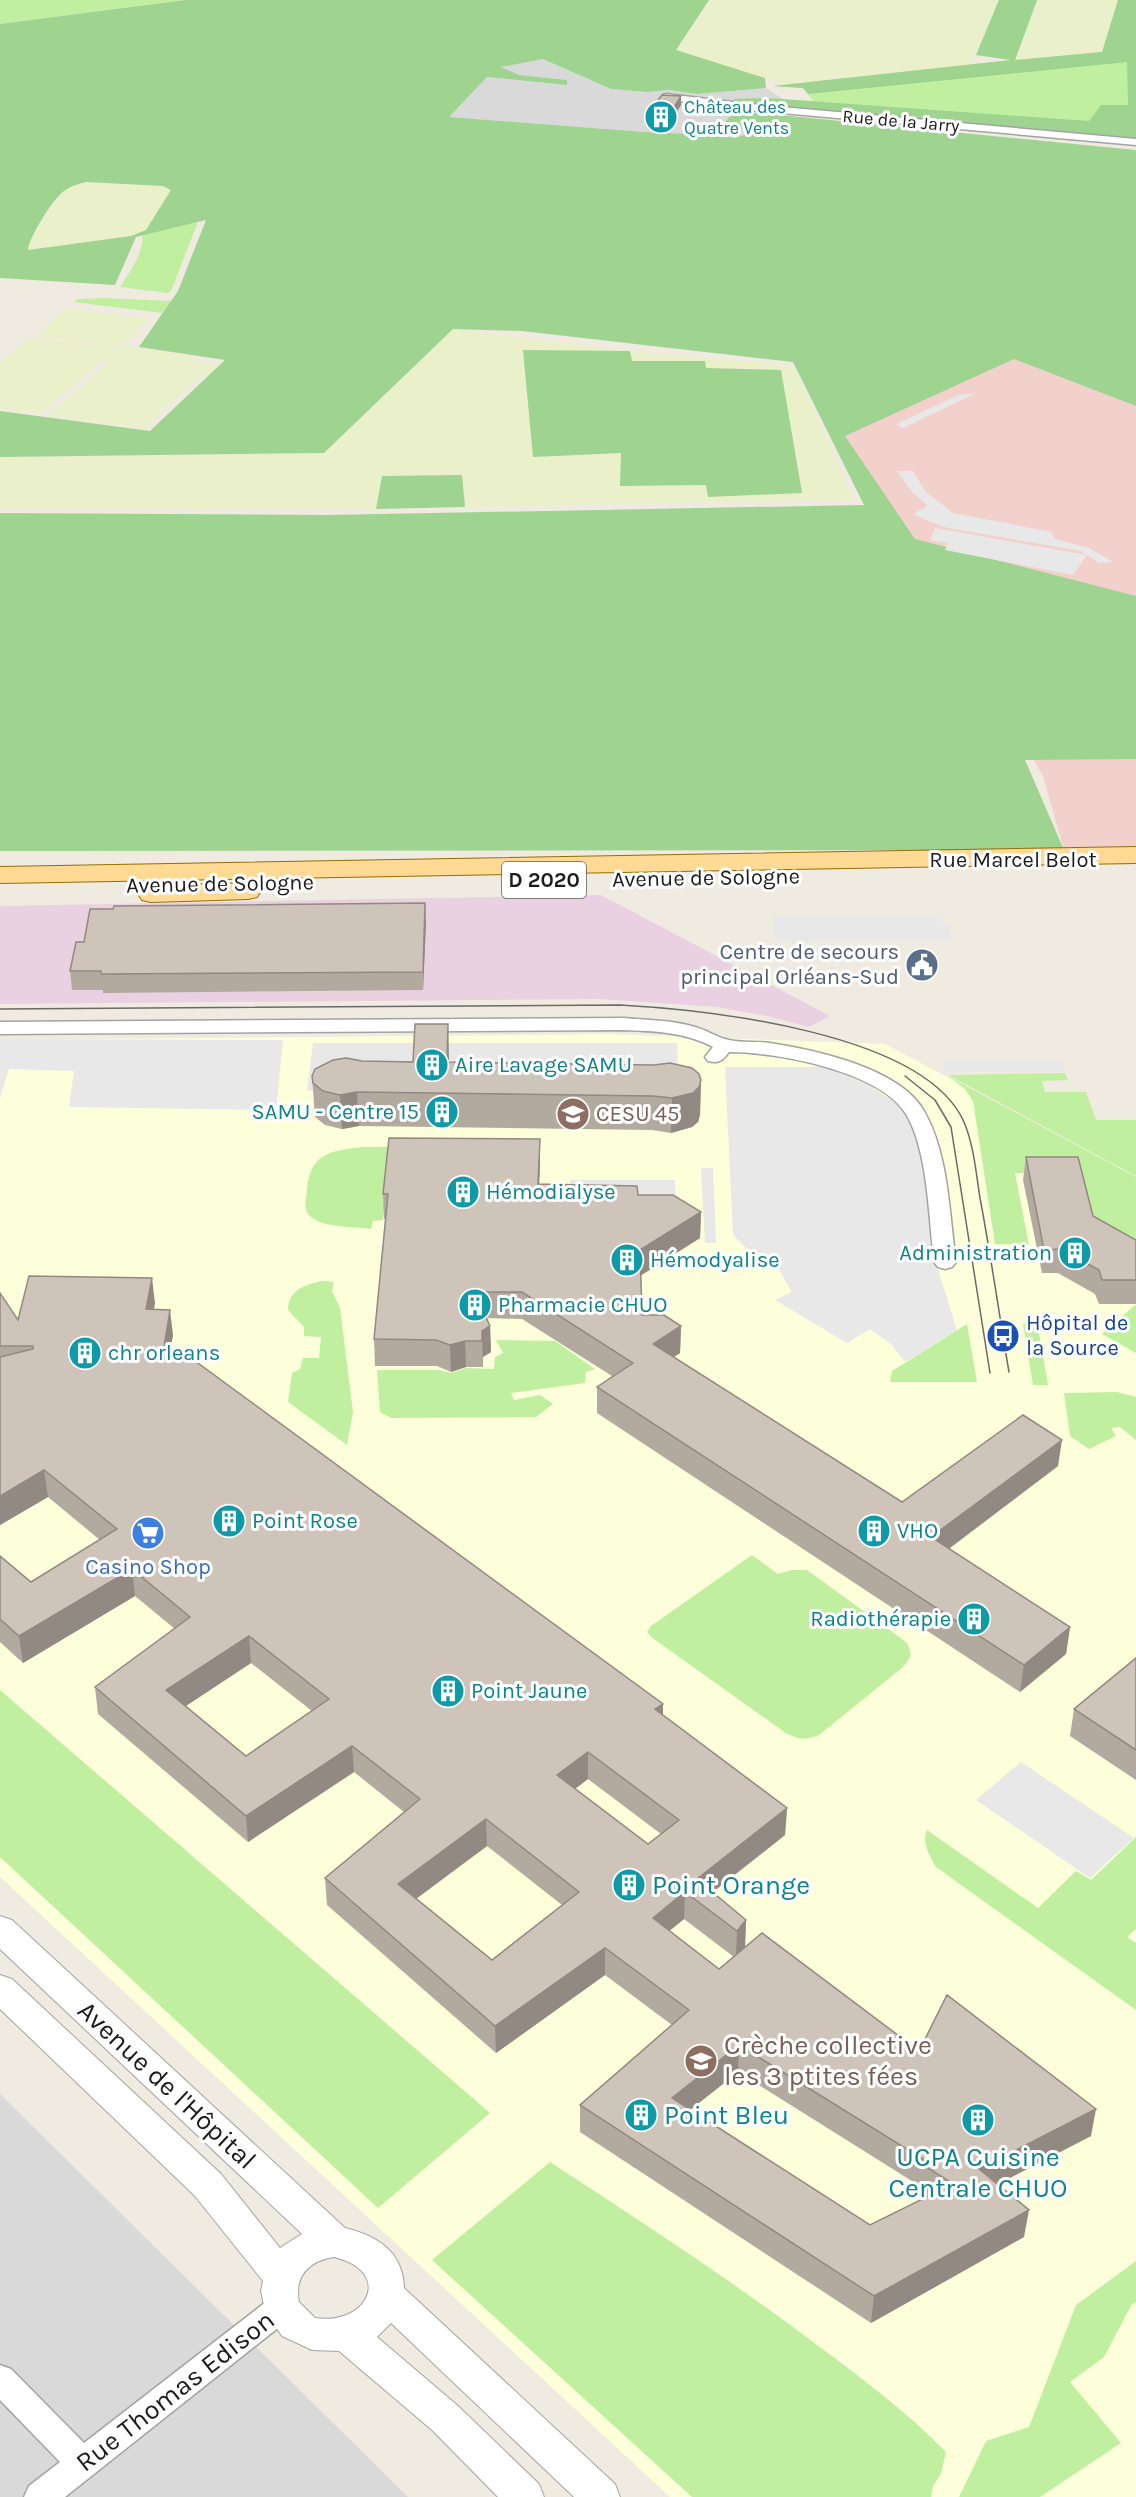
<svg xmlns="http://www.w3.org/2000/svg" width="1136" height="2497" font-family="Karla,sans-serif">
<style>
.residential{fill:#dad9d9}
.commercial{fill:#f2d1cd}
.industrial{fill:#e9d1e2}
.education{fill:#fcffd9}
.farmland{fill:#eaf0c9;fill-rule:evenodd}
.grass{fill:#c1efa0}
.forest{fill:#9fd390;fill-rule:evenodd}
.parking{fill:#e8e8e8}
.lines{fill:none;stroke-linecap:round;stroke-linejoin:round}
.minor-casing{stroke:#a3a3a3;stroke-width:3}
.tertiary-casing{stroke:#a3a3a3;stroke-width:2}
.primary-casing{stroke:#946f00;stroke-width:2}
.minor{fill:#fff;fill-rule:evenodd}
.tertiary{fill:#fff;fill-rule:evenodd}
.primary{fill:#ffda95;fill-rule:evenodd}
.tram{stroke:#6a6a6a;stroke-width:1.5}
.wall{fill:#b2a99f;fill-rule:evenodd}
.shaded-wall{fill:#918982}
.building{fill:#cfc4b9;stroke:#918982;stroke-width:1.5;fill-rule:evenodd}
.labels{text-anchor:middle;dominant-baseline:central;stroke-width:6;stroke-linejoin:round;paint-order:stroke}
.far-culture-label{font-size:18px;fill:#0d838f;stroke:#fff;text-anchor:start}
.far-street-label{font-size:18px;fill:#1c1c1c;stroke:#fff}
.shield{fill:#fff;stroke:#606060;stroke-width:1.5}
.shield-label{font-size:21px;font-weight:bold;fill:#1c1c1c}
.street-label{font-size:22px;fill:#1c1c1c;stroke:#fff}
.service-label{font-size:22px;fill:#4e5e75;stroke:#fff;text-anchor:end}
.culture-label{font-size:22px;fill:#0d838f;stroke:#fff;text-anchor:start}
.education-label{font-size:22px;fill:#785e54;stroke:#fff;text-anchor:start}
.transit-label{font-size:22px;fill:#164399;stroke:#fff;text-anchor:start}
.shop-label{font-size:22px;fill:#366cbe;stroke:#fff}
.near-culture-label{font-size:27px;fill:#0d838f;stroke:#fff;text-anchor:start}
.near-education-label{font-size:27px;fill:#785e54;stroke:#fff;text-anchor:start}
.near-street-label{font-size:27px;fill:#1c1c1c;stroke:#fff}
</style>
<rect width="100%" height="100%" fill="#efebe0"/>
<!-- residential -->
<path class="residential" d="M 543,59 L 611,89 L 647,92 L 668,90 L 697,94 L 766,88 L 783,99 L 735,99 L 737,104 L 749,112 L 729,117 L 758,132 L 734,138 L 713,134 L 658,133 L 448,117 L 487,77 L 567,85 L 567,80 L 519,75 L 500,67 Z
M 0,2094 L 408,2497 L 0,2497 Z"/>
<!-- commercial -->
<path class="commercial" d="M 1136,323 L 1136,849 L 1064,850 L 1043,776 L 845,436 L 789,326 Z"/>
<!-- industrial -->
<path class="industrial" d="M 601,895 L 830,1016 L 809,1027 L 767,1016 L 717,1007 L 599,999 L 0,1004 L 0,906 Z"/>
<!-- education -->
<path class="education" d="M 607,1034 L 885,1044 L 1136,1177 L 1136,2497 L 670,2497 L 0,1877 L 0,1040 Z"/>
<!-- farmland -->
<path class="farmland" d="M 709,0 L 999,0 L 970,65 L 784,84 L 676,50 Z
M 1037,0 L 1118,0 L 1103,52 L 1014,60 Z
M 86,182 L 121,182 L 163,186 L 171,189 L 146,230 L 131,236 L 27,251 L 29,240 L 62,192 L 74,185 Z
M 68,309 L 147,318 L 150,322 L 139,326 L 136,336 L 115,346 L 35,336 Z
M 453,329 L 630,351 L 764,363 L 795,368 L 853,499 L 465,507 L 461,475 L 382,476 L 376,509 L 0,510 L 0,457 L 324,453 ZM 630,351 L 631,361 L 704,361 L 706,368 L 781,370 L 802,493 L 708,497 L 706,485 L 620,486 Z
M 31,338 L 117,348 L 122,345 L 196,357 L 193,361 L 221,364 L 208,376 L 201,375 L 144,429 L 48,416 L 109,363 L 101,362 L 40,413 L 0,409 L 0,363 Z"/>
<!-- grass -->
<path class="grass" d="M 0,0 L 184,0 L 0,24 Z
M 999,0 L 1037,0 L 1015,60 L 1103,52 L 1118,0 L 1136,0 L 1136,140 L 734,99 L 767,98 L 813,101 L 803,88 L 773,86 L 1011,60 L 976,55 Z
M 198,222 L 171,291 L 168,293 L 120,287 C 130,271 142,256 143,235 Z
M 103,298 L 171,301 L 162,313 L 73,302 L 79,299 Z
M 1065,1073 L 1068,1080 L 1042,1081 L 1045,1092 L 1086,1092 L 1096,1120 L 1136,1120 L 1136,1176 L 948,1075 Z
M 949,1077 L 1136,1177 L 1136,1260 L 1096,1239 L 1077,1173 L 1015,1173 L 1029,1245 L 995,1244 L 973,1101 L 965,1089 Z
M 491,1146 L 389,1163 L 383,1220 L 373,1221 L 371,1229 C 354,1226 320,1229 308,1214 C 304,1208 306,1197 307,1190 C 310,1153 330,1151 362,1147 Z
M 323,1281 L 334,1282 L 332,1291 L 340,1308 L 353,1412 L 347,1445 L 288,1402 L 292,1373 L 300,1369 L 303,1358 L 319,1358 L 321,1337 L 304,1336 L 304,1327 L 288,1310 C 288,1290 306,1284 323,1281 Z
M 1135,1305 L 1136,1305 L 1136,1353 L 1102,1334 Z
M 1032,1318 L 1037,1321 L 1048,1385 L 1033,1385 L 1023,1324 Z
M 967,1324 L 977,1382 L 890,1382 L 892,1371 Z
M 496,1340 L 555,1341 L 595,1369 L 586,1372 L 585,1383 L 511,1393 L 514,1400 L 540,1395 L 553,1404 L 536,1417 L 391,1418 L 380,1412 L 377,1370 L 440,1370 L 451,1373 L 466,1368 L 494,1369 L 495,1357 L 503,1353 Z
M 1117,1392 L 1136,1397 L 1136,1440 L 1120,1427 L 1111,1428 L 1116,1436 L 1089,1449 L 1070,1436 L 1064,1393 Z
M 752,1555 L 778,1574 L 792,1570 L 807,1570 L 906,1642 C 913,1653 911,1658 903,1667 L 819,1735 C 804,1741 796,1739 783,1731 L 651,1637 L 647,1632 L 651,1626 Z
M 0,1690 L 490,2113 L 378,2208 L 0,1857 Z
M 927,1830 L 1038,1908 L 1076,1871 L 1091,1880 L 1136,1837 L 1136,1929 L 1127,1937 L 1136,1943 L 1136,2010 L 936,1867 C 930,1856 921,1842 927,1830 Z
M 550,2162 C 639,2220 728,2278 813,2342 C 859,2376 906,2411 946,2452 L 941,2474 L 933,2486 L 931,2497 L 692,2497 L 432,2260 Z
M 1136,2261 L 1136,2302 L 1132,2304 L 1104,2357 L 1070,2382 L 1121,2443 L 1040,2497 L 959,2497 L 986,2441 L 1029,2427 L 1076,2305 Z"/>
<!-- forest -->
<path class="forest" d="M 185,0 L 709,0 L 676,50 L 765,78 L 766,88 L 697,94 L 668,90 L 647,92 L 611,89 L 543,59 L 501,67 L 519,75 L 567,80 L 567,85 L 487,77 L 449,117 L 658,133 L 713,134 L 734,138 L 756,132 L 724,125 L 729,117 L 749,112 L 1136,150 L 1136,406 L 1014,359 L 845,436 L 915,539 L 1136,596 L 1136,759 L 1025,760 L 1064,850 L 0,851 L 0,513 L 328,515 L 864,505 L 793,362 L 522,331 L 453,329 L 324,453 L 0,457 L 0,411 L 150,431 L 225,360 L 139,347 L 178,291 L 206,220 L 136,237 L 115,285 L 0,278 L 0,24 ZM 86,182 L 163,186 L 171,190 L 146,230 L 131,236 L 28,250 C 29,237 53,199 64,191 C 71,186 78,184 86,182 Z
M 999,0 L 1037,0 L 1015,60 L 1102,52 L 1118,0 L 1136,0 L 1136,140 L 737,104 L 734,99 L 767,98 L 1089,121 L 1101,105 L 1128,105 L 1127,62 L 808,94 L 803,88 L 773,86 L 1011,60 L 976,55 Z
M 523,350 L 630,351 L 632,361 L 705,361 L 706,368 L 781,370 L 802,493 L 708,497 L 706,485 L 620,486 L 621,453 L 533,457 Z
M 462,475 L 465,507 L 376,509 L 382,476 Z"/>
<!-- parking -->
<path class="parking" d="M 961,394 L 974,394 L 903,428 L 896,424 Z
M 897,471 L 913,471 L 925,491 L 953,513 L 1051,532 L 1055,539 L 1089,548 L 1113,562 L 1099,563 L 1081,551 L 948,528 L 926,520 L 913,514 L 928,506 L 913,493 Z
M 935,528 L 1087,555 L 1073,575 L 945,550 L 948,543 L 930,540 Z
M 773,915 L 939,916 L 940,924 L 949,924 L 952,942 L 775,941 Z
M 0,1039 L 283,1040 L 276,1110 L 69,1107 L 74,1071 L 9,1069 L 0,1098 Z
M 313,1043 L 677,1043 L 679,1091 L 307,1091 Z
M 1061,1059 L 1065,1072 L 945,1071 L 943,1061 Z
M 725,1067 L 826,1067 L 867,1084 L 905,1109 L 918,1131 L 934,1257 L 957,1330 L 905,1362 L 892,1345 L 870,1329 L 847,1343 L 775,1300 L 792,1292 L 772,1258 L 746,1248 L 733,1235 Z
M 701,1168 L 713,1168 L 716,1243 L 705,1243 Z
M 570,1180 L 675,1180 L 676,1212 L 570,1202 Z
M 1021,1762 L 1134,1838 L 1090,1878 L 976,1800 Z"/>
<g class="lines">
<!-- minor casing -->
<g class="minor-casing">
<path id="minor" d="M 667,94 L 749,104 L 1136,139 L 1136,145 L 749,110 L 663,99 L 663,95 Z
M 623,1018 C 647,1020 672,1020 695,1027 C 707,1030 718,1038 729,1040 C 742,1043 757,1041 770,1043 C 815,1050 900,1068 924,1111 C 949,1155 949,1213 956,1262 L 952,1267 L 945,1269 L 938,1267 L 934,1262 C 929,1220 928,1150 906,1114 C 880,1071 776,1052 729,1052 C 723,1060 719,1064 708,1061 L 705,1057 L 713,1047 C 685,1032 654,1031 623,1030 L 0,1034 L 0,1022 Z
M 282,2294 L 293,2298 L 297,2307 L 293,2316 L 65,2497 L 24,2497 L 29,2486 L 60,2462 L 0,2400 L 0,2365 L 11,2369 L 84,2443 L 271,2298 Z"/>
</g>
<!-- tertiary casing -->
<g class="tertiary-casing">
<path id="tertiary" d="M 0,1916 L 12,1920 L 345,2228 C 377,2236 403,2251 404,2288 L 615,2484 L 620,2497 L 574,2497 L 391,2323 L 377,2337 L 458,2406 L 539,2484 L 544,2497 L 498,2497 L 432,2430 L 339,2351 L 312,2350 L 282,2336 L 265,2310 L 261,2291 L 263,2281 L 195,2196 L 0,2009 L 0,1975 L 12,1979 L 221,2174 L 280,2248 L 302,2234 L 0,1949 ZM 334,2257 C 395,2272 367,2326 315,2318 L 299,2302 C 294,2276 309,2261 334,2257 Z"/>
</g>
<!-- primary casing -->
<g class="primary-casing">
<path id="primary" d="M 1136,847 L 1136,863 L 0,883 L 0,867 Z
M 248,883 L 257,885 L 261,891 L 257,897 L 248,899 L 151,902 L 142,900 L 138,894 L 142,888 L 151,886 Z"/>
</g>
<!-- minor -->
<use href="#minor" class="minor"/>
<!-- tertiary -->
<use href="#tertiary" class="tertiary"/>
<!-- primary -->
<use href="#primary" class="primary"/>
<!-- tram -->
<path class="tram" d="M 0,1009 L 620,1005 C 708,1010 924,1032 964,1122 C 974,1146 976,1173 980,1198 C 991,1256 999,1314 1009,1372
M 905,1076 L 935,1100 L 951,1127 L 990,1373"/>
</g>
<!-- wall -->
<path class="wall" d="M 681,105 L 667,126 L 646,124 L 646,115 Z
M 426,922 L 423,990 L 103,993 L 103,990 L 72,990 L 70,971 Z
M 362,1061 L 449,1062 L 701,1080 L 700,1115 L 698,1122 L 692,1127 L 671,1133 L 652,1130 L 359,1126 L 342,1129 L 325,1125 L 315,1117 L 312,1076 Z
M 1026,1157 L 1093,1216 L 1136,1240 L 1136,1304 L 1099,1304 L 1095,1294 L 1058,1273 L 1042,1273 L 1023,1180 Z
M 540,1165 L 539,1184 L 638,1195 L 701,1212 L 700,1238 L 641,1275 L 642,1315 L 681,1326 L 680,1353 L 674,1357 L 902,1502 L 1058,1466 L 949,1549 L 1070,1627 L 1066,1654 L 1020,1692 L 597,1413 L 597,1387 L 612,1376 L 522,1319 L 486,1318 L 490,1326 L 491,1352 L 483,1357 L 483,1367 L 466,1367 L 451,1372 L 437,1366 L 375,1366 L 374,1339 L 386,1219 L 384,1219 L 383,1194 Z
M 0,1293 L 18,1320 L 155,1303 L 154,1309 L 173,1335 L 169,1358 L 663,1715 L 787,1808 L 785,1835 L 713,1892 L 746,1920 L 745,1947 L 743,1949 L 919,2051 L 1091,2136 L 998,2184 L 1024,2237 L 871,2323 L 580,2132 L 580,2105 L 672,2025 L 605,1975 L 496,2053 L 327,1905 L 325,1878 L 404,1812 L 354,1772 L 248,1842 L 98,1714 L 95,1687 L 175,1629 L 135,1596 L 23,1663 L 0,1642 L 0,1556 L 31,1582 L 100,1540 L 48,1497 L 0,1525 ZM 251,1663 L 312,1711 L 246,1756 L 186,1706 ZM 588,1779 L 661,1834 L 648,1844 L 575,1789 ZM 487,1846 L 562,1905 L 492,1960 L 416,1898 ZM 684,1919 L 734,1957 L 719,1969 L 669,1931 ZM 738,2072 L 923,2188 L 922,2193 L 928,2197 L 870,2225 L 690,2110 Z
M 1136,1658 L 1136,1780 L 1070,1736 L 1074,1709 Z"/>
<!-- shaded-wall -->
<path class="shaded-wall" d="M 681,96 L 681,105 L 667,126 L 668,117 Z
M 425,903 L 426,922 L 423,990 L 423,972 Z
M 448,1024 L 449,1058 L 448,1097 L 447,1062 Z
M 701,1080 L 700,1115 L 698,1122 L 692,1127 L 671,1133 L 672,1098 Z
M 357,1092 L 359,1126 L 342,1129 L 340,1095 Z
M 540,1139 L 540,1165 L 538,1210 L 538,1184 Z
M 701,1212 L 700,1238 L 640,1276 L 640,1250 Z
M 152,1278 L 155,1303 L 148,1335 L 146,1309 Z
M 485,1292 L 485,1318 L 490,1326 L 491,1352 L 483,1357 L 483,1367 L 482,1331 Z
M 170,1310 L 173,1335 L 164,1384 L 162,1359 Z
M 681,1326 L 680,1353 L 653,1370 L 653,1344 Z
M 465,1341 L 466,1367 L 451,1372 L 450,1345 Z
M 1062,1440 L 1058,1466 L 928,1564 L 931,1537 Z
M 44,1470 L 48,1497 L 0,1525 L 0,1496 Z
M 132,1569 L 135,1596 L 23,1663 L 19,1636 Z
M 1070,1627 L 1066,1654 L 1020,1692 L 1024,1665 Z
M 249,1636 L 251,1663 L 169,1717 L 166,1690 Z
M 663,1704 L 663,1730 L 655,1709 Z
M 352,1746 L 354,1772 L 248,1842 L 246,1816 Z
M 588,1752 L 588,1779 L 557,1802 L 557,1775 Z
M 787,1808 L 785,1835 L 699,1903 L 697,1879 Z
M 486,1819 L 487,1846 L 400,1911 L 398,1884 Z
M 685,1892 L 684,1919 L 652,1945 L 653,1918 Z
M 746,1920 L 745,1947 L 736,1958 L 737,1931 Z
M 605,1948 L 605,1975 L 496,2053 L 495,2026 Z
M 739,2045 L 738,2072 L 671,2125 L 672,2098 Z
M 1096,2109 L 1091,2136 L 975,2196 L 979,2169 Z
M 1029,2210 L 1024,2237 L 871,2323 L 874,2296 Z"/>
<!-- building -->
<path class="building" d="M 662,95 L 681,96 L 668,117 L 646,115 Z
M 425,903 L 423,972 L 101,974 L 101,971 L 70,971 L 76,942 L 84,942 L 90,909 L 113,909 L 114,906 Z
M 415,1024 L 448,1024 L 447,1062 L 654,1065 L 670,1063 L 692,1068 L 699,1074 L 701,1080 L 699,1087 L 693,1093 L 672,1098 L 653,1096 L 357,1092 L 340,1095 L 323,1091 L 313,1083 L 312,1076 L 315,1069 L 333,1060 L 346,1058 L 362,1061 L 413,1062 Z
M 389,1138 L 540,1139 L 538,1184 L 637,1186 L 638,1195 L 673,1195 L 701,1212 L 640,1250 L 642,1315 L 664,1315 L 681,1326 L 653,1344 L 902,1502 L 1023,1415 L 1062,1440 L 931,1537 L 1070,1627 L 1024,1665 L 597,1387 L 633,1363 L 522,1292 L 485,1292 L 484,1313 L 490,1326 L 482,1331 L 482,1341 L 465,1341 L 450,1345 L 436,1340 L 374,1339 L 388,1194 L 383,1194 Z
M 1026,1157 L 1078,1157 L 1093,1216 L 1136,1240 L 1136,1280 L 1102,1280 L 1099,1270 L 1061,1249 L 1044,1250 Z
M 29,1276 L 152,1278 L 146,1309 L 170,1310 L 162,1359 L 191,1358 L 663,1704 L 655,1709 L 787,1808 L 697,1879 L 746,1920 L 737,1931 L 685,1892 L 653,1918 L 719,1969 L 762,1933 L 919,2051 L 947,1995 L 1096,2109 L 979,2169 L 1029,2210 L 874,2296 L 580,2105 L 689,2010 L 605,1948 L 495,2026 L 325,1878 L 420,1799 L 352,1746 L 246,1816 L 95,1687 L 190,1617 L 132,1569 L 19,1636 L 0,1619 L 0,1556 L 31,1582 L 117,1529 L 44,1470 L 0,1496 L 0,1357 L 33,1349 L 33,1346 L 0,1346 L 0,1293 L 18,1320 ZM 249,1636 L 329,1699 L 246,1756 L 166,1690 ZM 588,1752 L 679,1820 L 648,1844 L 557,1775 ZM 486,1819 L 579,1892 L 492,1960 L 398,1884 ZM 739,2045 L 931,2164 L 925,2166 L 953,2184 L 870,2225 L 672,2098 Z
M 1136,1658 L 1136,1750 L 1074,1709 Z"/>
<!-- icons -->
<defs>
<g id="building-disc" transform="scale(1.725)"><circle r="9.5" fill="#0f9aa8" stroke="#fff"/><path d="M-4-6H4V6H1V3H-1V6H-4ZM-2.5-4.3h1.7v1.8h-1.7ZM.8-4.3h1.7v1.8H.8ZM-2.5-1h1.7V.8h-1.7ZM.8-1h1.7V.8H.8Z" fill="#fff"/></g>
<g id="civic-disc" transform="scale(1.725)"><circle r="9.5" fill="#5c6f8a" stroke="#fff"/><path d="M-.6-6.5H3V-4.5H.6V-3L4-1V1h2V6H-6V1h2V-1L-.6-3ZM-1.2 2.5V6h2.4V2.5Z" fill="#fff"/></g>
<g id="university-disc" transform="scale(1.725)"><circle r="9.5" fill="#8d6e63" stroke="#fff"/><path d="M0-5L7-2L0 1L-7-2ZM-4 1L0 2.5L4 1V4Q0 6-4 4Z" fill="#fff"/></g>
<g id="bus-disc" transform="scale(1.725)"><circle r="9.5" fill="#1a4fb4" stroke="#fff"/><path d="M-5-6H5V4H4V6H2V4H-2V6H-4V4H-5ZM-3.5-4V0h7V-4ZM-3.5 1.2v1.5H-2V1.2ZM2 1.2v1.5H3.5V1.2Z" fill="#fff"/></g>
<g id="supermarket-disc" transform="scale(1.725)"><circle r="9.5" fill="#3f7fe0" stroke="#fff"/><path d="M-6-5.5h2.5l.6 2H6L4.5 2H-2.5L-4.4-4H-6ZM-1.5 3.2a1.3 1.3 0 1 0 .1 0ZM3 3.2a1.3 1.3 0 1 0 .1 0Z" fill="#fff"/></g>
<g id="school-disc" transform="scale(1.725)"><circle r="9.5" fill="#8d6e63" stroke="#fff"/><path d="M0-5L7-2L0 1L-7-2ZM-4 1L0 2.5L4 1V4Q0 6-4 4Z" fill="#fff"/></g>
</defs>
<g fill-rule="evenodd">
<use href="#building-disc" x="661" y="117"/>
<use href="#civic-disc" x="922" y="965"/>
<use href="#building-disc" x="432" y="1065"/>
<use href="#building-disc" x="442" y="1112"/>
<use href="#university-disc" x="573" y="1114"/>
<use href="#building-disc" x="463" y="1192"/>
<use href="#building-disc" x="1075" y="1253"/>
<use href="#building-disc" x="627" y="1260"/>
<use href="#building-disc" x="475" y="1305"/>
<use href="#bus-disc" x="1003" y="1336"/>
<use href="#building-disc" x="85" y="1353"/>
<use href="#building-disc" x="229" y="1521"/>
<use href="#building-disc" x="874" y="1531"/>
<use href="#supermarket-disc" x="148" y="1533"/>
<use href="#building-disc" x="974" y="1619"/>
<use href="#building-disc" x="448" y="1691"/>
<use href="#building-disc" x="629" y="1885"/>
<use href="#school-disc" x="701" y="2061"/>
<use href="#building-disc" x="641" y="2115"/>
<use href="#building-disc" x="978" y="2120"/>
</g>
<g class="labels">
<!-- far-culture labels -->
<g class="far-culture-label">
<text x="684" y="107">Château des<tspan x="684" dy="21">Quatre Vents</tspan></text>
</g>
<!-- far-street labels -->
<g class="far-street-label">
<text transform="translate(901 121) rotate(5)">Rue de la Jarry</text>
</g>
<!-- shield labels -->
<rect class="shield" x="502" y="862" width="84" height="36" rx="4.5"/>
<g class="shield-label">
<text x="544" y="880">D 2020</text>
</g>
<!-- street labels -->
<g class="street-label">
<text x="1013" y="860">Rue Marcel Belot</text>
<text transform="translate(706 878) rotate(-1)">Avenue de Sologne</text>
<text transform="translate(220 884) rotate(-1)">Avenue de Sologne</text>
</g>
<!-- service labels -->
<g class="service-label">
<text x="899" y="952">Centre de secours<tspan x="899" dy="25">principal Orléans-Sud</tspan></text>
</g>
<!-- culture labels -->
<g class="culture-label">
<text x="455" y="1065">Aire Lavage SAMU</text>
<text x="419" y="1112" text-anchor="end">SAMU - Centre 15</text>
<text x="486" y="1192">Hémodialyse</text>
<text x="1052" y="1253" text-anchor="end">Administration</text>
<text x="650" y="1260">Hémodyalise</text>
<text x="498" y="1305">Pharmacie CHUO</text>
<text x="108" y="1353">chr orleans</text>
<text x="252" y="1521">Point Rose</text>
<text x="897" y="1531">VHO</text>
<text x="951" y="1619" text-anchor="end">Radiothérapie</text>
<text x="471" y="1691">Point Jaune</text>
</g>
<!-- education labels -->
<g class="education-label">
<text x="596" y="1114">CESU 45</text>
</g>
<!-- transit labels -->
<g class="transit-label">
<text x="1026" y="1323">Hôpital de<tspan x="1026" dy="25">la Source</tspan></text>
</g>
<!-- shop labels -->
<g class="shop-label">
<text x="148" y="1567">Casino Shop</text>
</g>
<!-- near-culture labels -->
<g class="near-culture-label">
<text x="652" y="1885">Point Orange</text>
<text x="664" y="2115">Point Bleu</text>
<text x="978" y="2157" text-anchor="middle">UCPA Cuisine<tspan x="978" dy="31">Centrale CHUO</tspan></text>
</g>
<!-- near-education labels -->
<g class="near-education-label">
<text x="724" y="2045">Crèche collective<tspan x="724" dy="31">les 3 ptites fées</tspan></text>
</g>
<!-- near-street labels -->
<g class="near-street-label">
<text transform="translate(167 2085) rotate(43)">Avenue de l'Hôpital</text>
<text transform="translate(175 2391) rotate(-38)">Rue Thomas Edison</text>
</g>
</g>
</svg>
